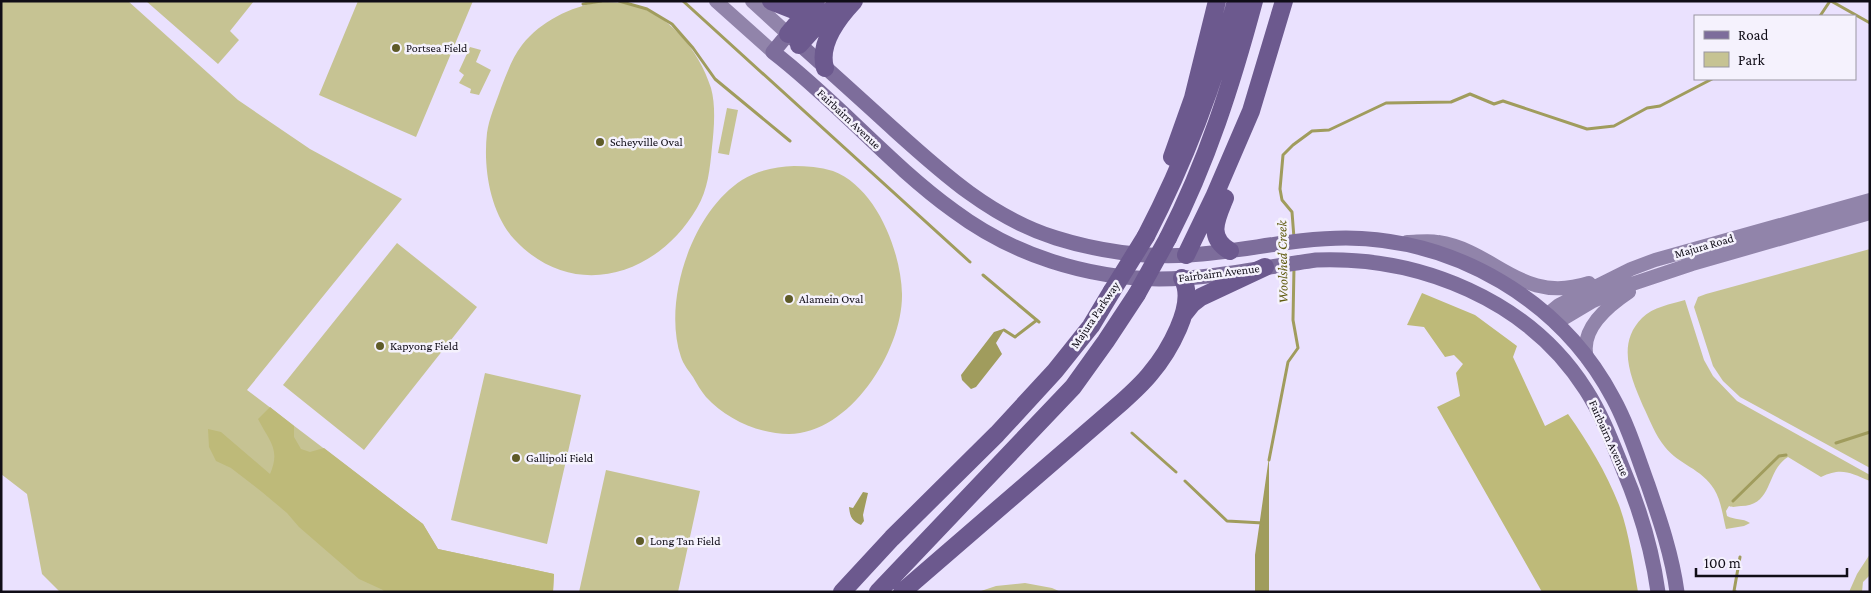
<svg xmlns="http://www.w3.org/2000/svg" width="1871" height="593" font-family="'Crimson Pro',serif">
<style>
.green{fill:#c6c393}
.forest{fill:#beba79}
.water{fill:#a09c5d}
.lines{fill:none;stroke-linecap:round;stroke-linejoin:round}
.stream{stroke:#a09c5d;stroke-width:3}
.secondary{stroke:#9184aa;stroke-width:14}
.primary{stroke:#7d6d9b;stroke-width:15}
.motorway{stroke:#6c598e;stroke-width:18}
.motorway-bridge{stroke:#6c598e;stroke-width:18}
.poi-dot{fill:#5e5b28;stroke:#f5f2fd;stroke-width:2}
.labels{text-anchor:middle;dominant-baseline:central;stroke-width:5;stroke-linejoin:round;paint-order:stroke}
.poi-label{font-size:12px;fill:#100d17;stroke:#f5f2fd;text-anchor:start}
.street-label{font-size:12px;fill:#100d17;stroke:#f5f2fd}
.water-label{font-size:14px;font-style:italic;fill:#5f5a0d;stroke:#f5f2fd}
</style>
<rect width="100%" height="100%" fill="#eae1fe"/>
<!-- green -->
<path class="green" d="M 1,1 L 128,1 L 238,100 L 310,149 L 402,199 L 247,390 L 423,524 L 438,549 L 554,574 L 553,592 L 60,592 L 42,574 L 27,494 L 1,474 Z
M 146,1 L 254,1 L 230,31 L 239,40 L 218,64 Z
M 358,1 L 473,1 L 416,137 L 319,95 Z
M 600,2 C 609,2 619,2 628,4 C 668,12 699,50 711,88 C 716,106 714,129 712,147 C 710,168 708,190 697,208 C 657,277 572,302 514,239 C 490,212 483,168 487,133 C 489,118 496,103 501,88 C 507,73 512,58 522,45 C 541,21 570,7 600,2 Z
M 470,47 L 481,50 L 476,62 L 491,70 L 479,95 L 470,93 L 471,89 L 459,83 L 464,75 L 459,71 Z
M 727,108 L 738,110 L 729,155 L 718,153 Z
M 794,166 C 807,166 820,167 833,171 C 876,187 901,251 902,294 C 903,350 850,434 789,434 C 759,434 726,419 706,397 C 701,391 697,384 693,377 C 689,371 683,364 681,357 C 662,301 692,212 742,180 C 758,170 776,167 794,166 Z
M 397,243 L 477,307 L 364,450 L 283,385 Z
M 1870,249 L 1870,468 L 1740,397 L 1723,381 L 1713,366 L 1694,307 L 1698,297 L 1706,294 Z
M 1685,300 L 1704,360 L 1713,376 L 1737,401 L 1870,475 L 1870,481 C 1850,473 1842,467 1821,477 L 1788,457 C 1765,471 1774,505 1741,506 C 1736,506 1734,508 1729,506 L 1726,511 L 1727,516 C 1734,520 1743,518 1750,523 L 1744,526 L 1726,529 C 1723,517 1721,500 1714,489 C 1702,469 1678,464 1665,447 C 1655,435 1650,420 1643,406 C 1631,378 1616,344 1642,318 C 1653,307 1671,304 1685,300 Z
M 485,373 L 581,395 L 547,544 L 451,520 Z
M 606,470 L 700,491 L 678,592 L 579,592 Z
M 1870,554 L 1870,575 L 1863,582 L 1862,592 L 1849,592 L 1857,574 Z
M 1025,583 L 1052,588 L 1061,592 L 978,592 L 996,586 Z"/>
<!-- forest -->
<path class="forest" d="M 1422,293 L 1475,315 L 1517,346 L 1513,357 L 1545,426 L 1568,414 C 1588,442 1606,472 1619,505 C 1629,532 1633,563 1638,592 L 1542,592 L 1437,407 L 1460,396 L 1456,373 L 1463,364 L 1454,355 L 1445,357 L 1424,327 L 1407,325 Z
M 270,407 L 294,426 L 294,437 L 301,449 L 310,452 L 324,448 L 423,524 L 438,549 L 554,574 L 553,592 L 384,592 L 383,590 L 359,579 L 299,527 L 287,513 L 262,492 L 231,468 L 216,461 L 209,447 L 208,429 L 221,432 L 270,474 C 281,449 269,441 258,419 Z"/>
<!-- water -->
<path class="water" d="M 1003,329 L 1004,330 L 996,343 L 1002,354 L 976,387 L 971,389 L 962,380 L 961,375 L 994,332 Z
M 1269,457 L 1269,592 L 1255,592 L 1255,555 Z
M 863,492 L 868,493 L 863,515 L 864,521 L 861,525 C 852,521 850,517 849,507 L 853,508 Z"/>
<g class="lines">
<!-- stream -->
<path class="stream" d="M 619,1 L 647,9 L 672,24 L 693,48 L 715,79 L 790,141
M 683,1 L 970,262
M 1831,1 L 1870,23
M 583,4 L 601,1
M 1820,16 L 1830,1
M 1294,238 L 1292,212 L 1282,200 L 1280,189 L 1283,155 L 1293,145 L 1312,131 L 1329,130 L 1386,103 L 1451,102 L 1470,94 L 1494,104 L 1503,101 L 1587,129 L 1614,126 L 1647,108 L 1660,106 L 1712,79
M 983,275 L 1039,322
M 1004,330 L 1015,337 L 1037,320
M 1132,433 L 1176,472
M 1836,443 L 1870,432
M 1269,460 L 1288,362 L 1298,348 L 1293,320 L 1294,267
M 1185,481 L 1227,521 L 1263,523
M 1733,501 L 1779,456 L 1786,455
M 1736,592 L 1734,591 L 1740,557"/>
<!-- secondary -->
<path class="secondary" d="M 716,1 L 773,52
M 752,1 L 788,34
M 1407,242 C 1417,242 1428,240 1438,242 C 1497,251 1520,305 1589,283
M 1548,314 L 1559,305 L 1631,269 L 1655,260 L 1870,200
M 1556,323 L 1593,301 L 1629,285 L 1692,264 L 1870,213
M 1587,358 C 1579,329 1608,306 1629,292"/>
<!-- primary -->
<path class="primary" d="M 1658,592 C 1652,549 1640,509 1623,469 C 1612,442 1602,415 1586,390 C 1529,300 1420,256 1316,260 C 1265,267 1211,279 1159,279 C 1086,278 1013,255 954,211 C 889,164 837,101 773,52 L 788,34 C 822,64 855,94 888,124 C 939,170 989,217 1056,238 C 1097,251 1145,258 1189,255 C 1241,252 1293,238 1346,238 C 1456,239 1561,300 1613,398 C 1628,425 1637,455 1648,485 C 1660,520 1672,555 1677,592"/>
<!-- motorway -->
<path class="motorway" d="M 771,1 L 794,10 L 808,9
M 788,34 L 816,1
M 799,45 L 839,1
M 825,68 C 818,43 838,18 854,1
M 1172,157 L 1193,98 L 1217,1
M 1225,198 C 1217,218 1206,237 1230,251
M 1146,236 C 1186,159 1214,85 1236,1
M 1168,238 C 1207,162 1232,83 1254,1
M 1186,255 L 1214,197 L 1251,111 L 1284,1
M 1184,314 L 1192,304 L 1201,297 L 1265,267
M 842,592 L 892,538 L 997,434 L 1055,371 L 1091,326 L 1112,291
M 878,592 L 1073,387 L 1106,341 L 1137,294
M 902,592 L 1122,402 C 1132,393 1142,384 1150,374 C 1167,354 1198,304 1182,278"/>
<!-- motorway-bridge -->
<path class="motorway-bridge" d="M 1112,291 L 1146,236
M 1137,294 L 1168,238"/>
</g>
<!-- markers -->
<g class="poi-dot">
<circle cx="396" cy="48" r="5"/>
<circle cx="600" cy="142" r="5"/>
<circle cx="789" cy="299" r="5"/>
<circle cx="380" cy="346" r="5"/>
<circle cx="516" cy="458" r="5"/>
<circle cx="640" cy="541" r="5"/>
</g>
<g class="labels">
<!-- poi labels -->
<g class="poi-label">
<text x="406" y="48">Portsea Field</text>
<text x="610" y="142">Scheyville Oval</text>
<text x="799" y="299">Alamein Oval</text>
<text x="390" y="346">Kapyong Field</text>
<text x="526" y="458">Gallipoli Field</text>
<text x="650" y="541">Long Tan Field</text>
</g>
<!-- street labels -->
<g class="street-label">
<text transform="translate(849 119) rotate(43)">Fairbairn Avenue</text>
<text transform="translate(1704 246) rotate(-16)">Majura Road</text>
<text transform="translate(1219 273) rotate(-7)">Fairbairn Avenue</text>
<text transform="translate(1095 315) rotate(-56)">Majura Parkway</text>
<text transform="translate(1609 438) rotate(66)">Fairbairn Avenue</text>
</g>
<!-- water labels -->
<g class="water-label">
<text transform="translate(1282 262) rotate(-91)">Woolshed Creek</text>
</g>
</g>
<!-- border -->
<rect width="1871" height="593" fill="none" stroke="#100d17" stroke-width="5"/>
<!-- legend -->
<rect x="1694" y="15" width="162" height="65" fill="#f5f2fd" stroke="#9996a1"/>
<rect x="1704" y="31" width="25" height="8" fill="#7d6d9b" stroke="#9996a1"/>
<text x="1738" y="40" font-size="15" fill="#100d17">Road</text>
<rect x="1704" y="52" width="25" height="15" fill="#c6c393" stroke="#9996a1"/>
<text x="1738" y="65" font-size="15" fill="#100d17">Park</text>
<!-- scale -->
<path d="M1696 568v8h151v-8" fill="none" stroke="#100d17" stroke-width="2.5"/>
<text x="1704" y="568" font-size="15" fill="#100d17" stroke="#f5f2fd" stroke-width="4" paint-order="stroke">100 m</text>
</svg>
